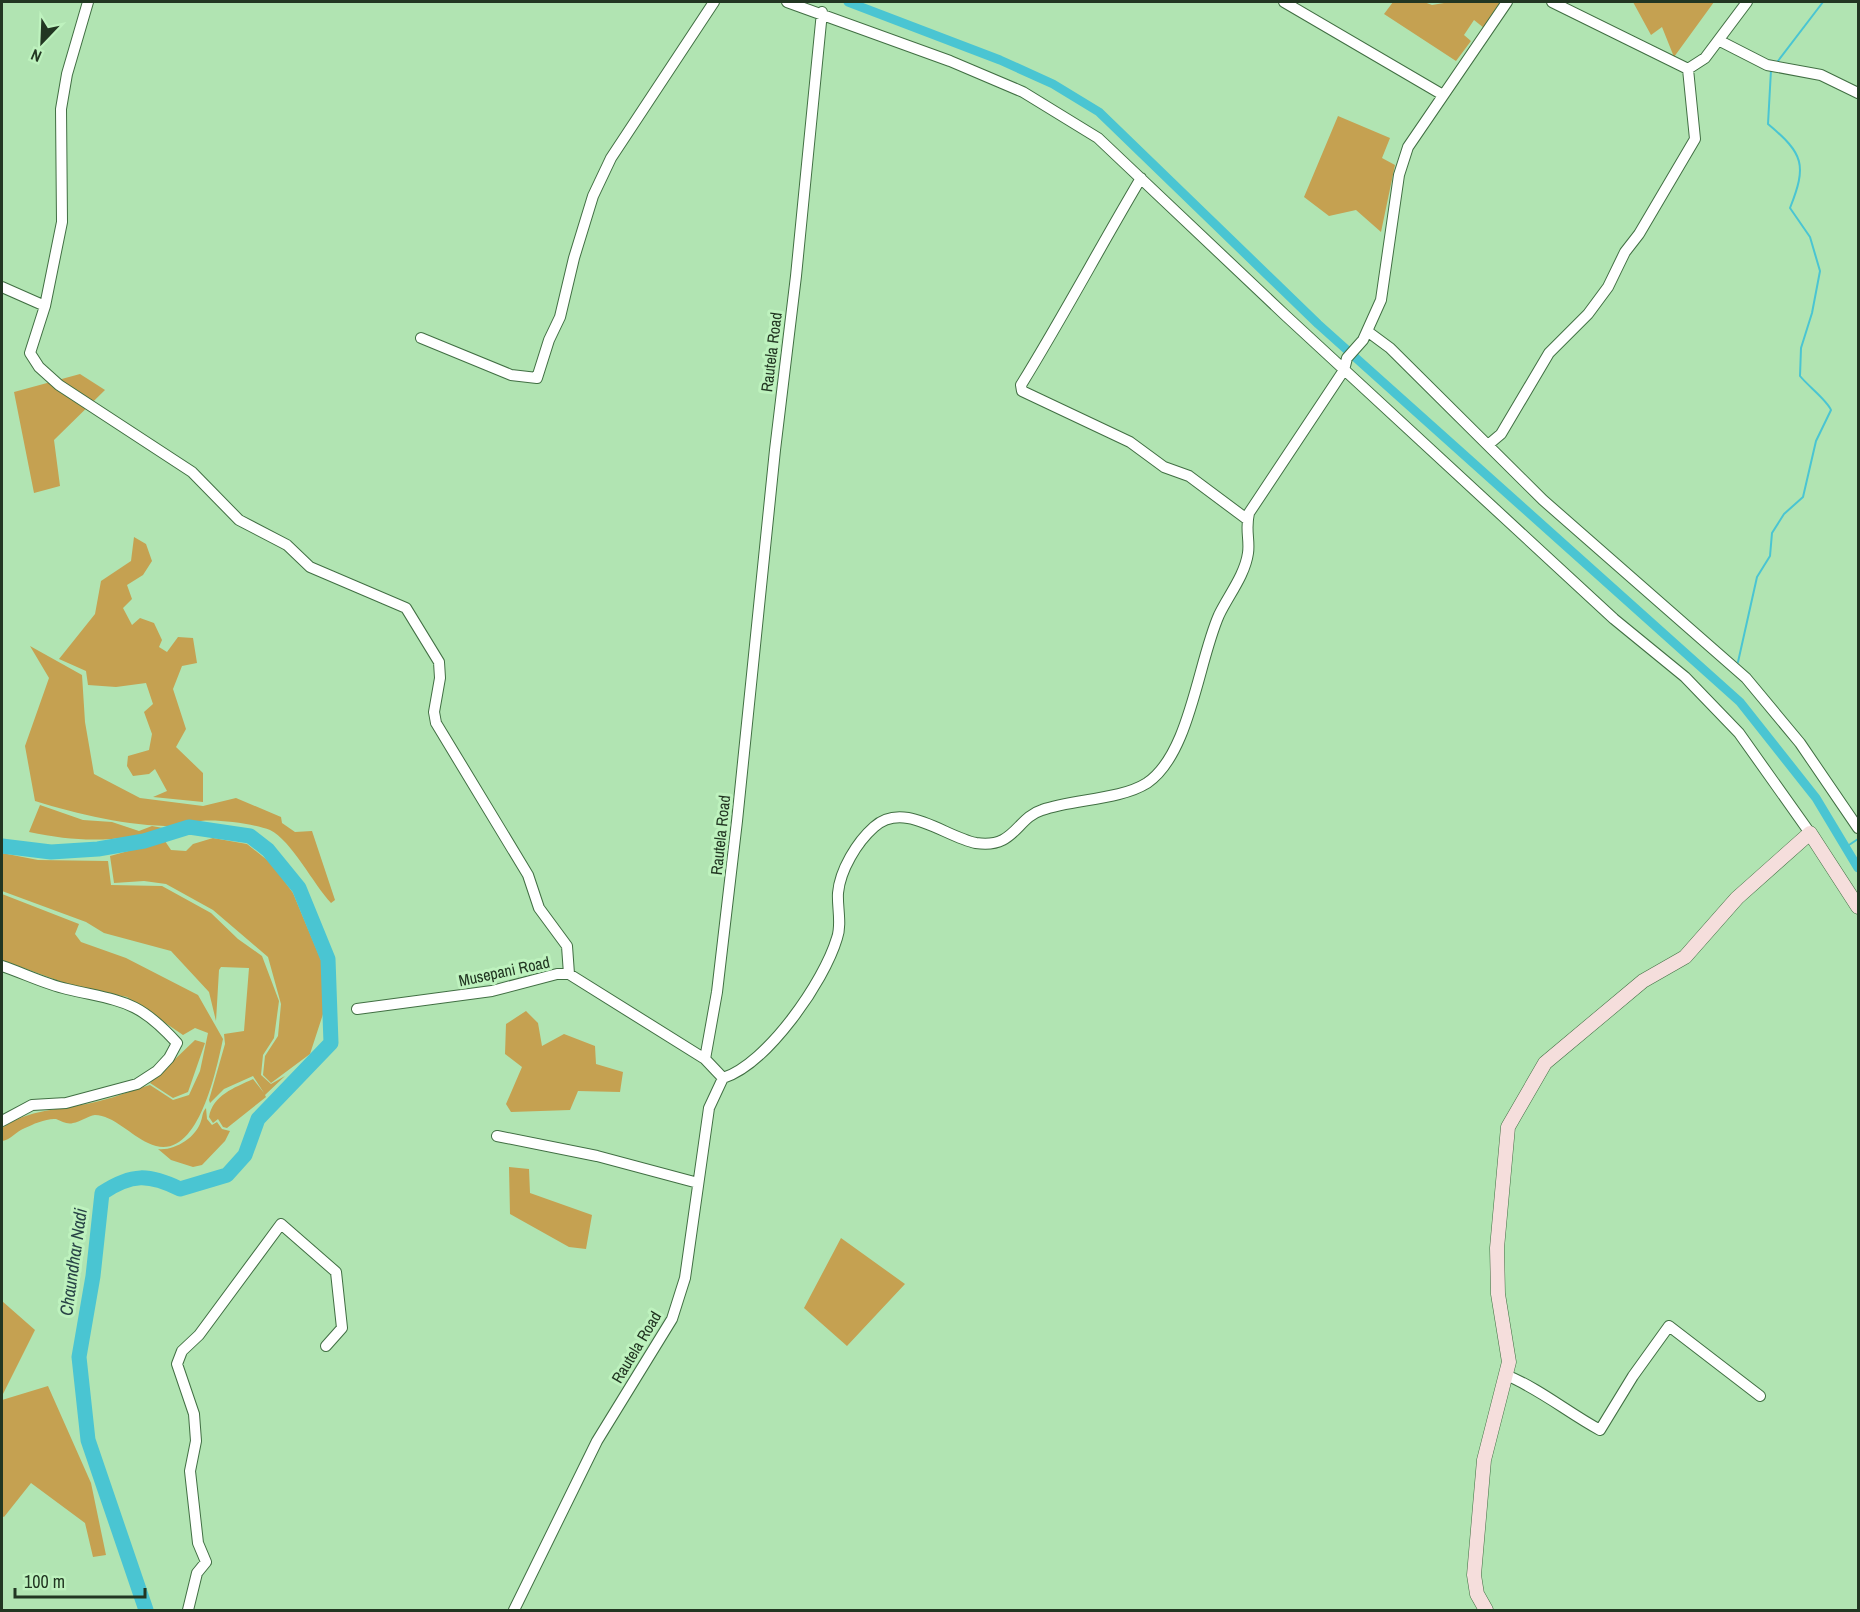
<svg xmlns="http://www.w3.org/2000/svg" width="1860" height="1612" font-family="'Archivo Narrow',sans-serif">
<style>
.green{fill:#c5a151}
.lines{fill:none;stroke-linecap:round;stroke-linejoin:round}
.stream{stroke:#4ac5d2;stroke-width:2}
.canal{stroke:#4ac5d2;stroke-width:9}
.river{stroke:#4ac5d2;stroke-width:15}
.street-casing{stroke:#416f43;stroke-width:12}
.secondary-casing{stroke:#416f43;stroke-width:15}
.street{stroke:#fff;stroke-width:10}
.secondary{stroke:#f5dedc;stroke-width:14}
.labels{text-anchor:middle;dominant-baseline:central;stroke-width:6;stroke-linejoin:round;paint-order:stroke}
.street-label{font-size:16px;fill:#223622;stroke:#bef2be}
.water-label{font-size:18px;font-style:italic;fill:#284346;stroke:#bef2be}
</style>
<rect width="100%" height="100%" fill="#b1e4b2"/>
<!-- green -->
<path class="green" d="M 1393,2 L 1424,2 L 1432,5 L 1450,2 L 1501,2 L 1484,28 L 1474,20 L 1464,35 L 1471,41 L 1456,61 L 1384,14 Z
M 1633,2 L 1714,2 L 1674,57 L 1662,27 L 1651,35 Z
M 1338,116 L 1390,138 L 1382,158 L 1395,165 L 1381,232 L 1356,210 L 1329,216 L 1304,197 Z
M 80,374 L 105,390 L 54,440 L 60,486 L 34,493 L 14,392 Z
M 134,537 L 146,544 L 152,561 L 143,575 L 127,585 L 132,599 L 123,608 L 132,625 L 140,618 L 154,623 L 162,640 L 159,647 L 167,652 L 178,637 L 193,638 L 197,663 L 182,666 L 173,689 L 186,729 L 176,747 L 203,773 L 203,802 L 153,797 L 167,791 L 155,769 L 149,774 L 133,776 L 127,766 L 128,756 L 149,750 L 152,734 L 144,712 L 153,704 L 146,683 L 116,687 L 88,685 L 86,671 L 59,659 L 95,614 L 101,581 L 131,561 Z
M 30,646 L 82,675 L 85,722 L 94,774 L 140,798 L 203,806 L 236,798 L 281,817 L 282,823 L 295,832 L 312,831 L 335,900 L 331,903 C 314,885 291,840 270,830 C 255,824 218,819 201,821 C 194,821 187,825 179,826 C 132,827 80,815 35,801 L 25,746 L 49,678 Z
M 40,805 L 83,820 L 112,822 L 139,831 L 152,826 L 169,829 C 118,842 81,843 29,832 Z
M 213,838 L 247,844 L 271,863 L 293,893 L 323,965 L 324,1011 L 310,1054 L 271,1083 L 263,1075 L 265,1056 L 278,1036 L 281,1004 L 268,957 L 213,910 L 166,884 L 144,881 L 114,883 L 110,856 L 165,841 L 171,850 L 186,851 L 193,844 Z
M 2,853 L 38,860 L 108,861 L 111,885 L 162,886 L 211,913 L 238,939 L 262,956 L 279,1001 L 274,1038 L 263,1055 L 261,1075 L 271,1084 L 285,1076 L 265,1095 L 266,1097 L 227,1128 L 223,1127 L 218,1119 L 213,1123 L 209,1117 C 213,1095 234,1088 253,1079 L 264,1093 L 253,1076 L 224,1089 L 210,1103 L 209,1100 L 225,1044 L 224,1034 L 244,1031 L 249,968 L 221,967 L 219,970 L 216,1021 L 209,992 L 171,951 L 104,933 L 86,922 L 2,891 Z
M 2,894 L 79,924 L 75,934 L 81,942 L 126,958 L 198,995 L 223,1039 C 216,1071 197,1168 148,1143 C 132,1136 113,1115 95,1115 C 88,1116 80,1122 73,1123 C 67,1125 62,1121 56,1119 C 47,1118 33,1124 25,1128 C 16,1131 11,1140 2,1141 L 2,1128 C 29,1109 59,1110 91,1103 C 111,1099 130,1091 150,1085 L 173,1100 L 189,1095 L 200,1071 L 208,1033 L 195,1028 L 183,1035 L 127,997 L 70,985 L 2,960 Z
M 526,1011 L 538,1023 L 542,1046 L 564,1034 L 595,1046 L 596,1064 L 623,1072 L 620,1092 L 578,1091 L 570,1110 L 511,1112 L 506,1104 L 522,1067 L 505,1054 L 506,1024 Z
M 195,1040 L 205,1043 L 188,1092 L 173,1098 L 150,1083 Z
M 206,1108 L 207,1119 L 212,1125 L 217,1122 L 222,1129 L 230,1131 L 225,1141 L 202,1165 L 193,1167 L 171,1160 L 158,1149 C 174,1151 196,1138 201,1121 C 203,1115 202,1113 206,1108 Z
M 509,1167 L 529,1169 L 530,1193 L 592,1215 L 586,1249 L 569,1247 L 510,1214 Z
M 841,1238 L 905,1284 L 847,1346 L 804,1308 Z
M 2,1301 L 35,1330 L 2,1396 Z
M 48,1386 L 91,1483 L 106,1555 L 93,1557 L 85,1523 L 31,1483 L 4,1517 L 2,1516 L 2,1400 Z"/>
<g class="lines">
<!-- stream -->
<path class="stream" d="M 1778,61 L 1823,2
M 1738,662 L 1757,577 L 1770,556 L 1772,533 L 1784,514 L 1803,497 L 1816,441 L 1831,410 C 1827,400 1808,386 1800,376 L 1801,348 L 1812,313 L 1820,271 L 1810,237 L 1790,208 C 1807,165 1804,154 1768,124 L 1771,70
M 1846,847 L 1858,839"/>
<!-- canal -->
<path class="canal" d="M 848,2 L 1000,60 L 1053,84 L 1099,112 L 1318,324 L 1740,702 L 1816,798 L 1858,868"/>
<!-- river -->
<path class="river" d="M 2,846 L 51,852 L 98,849 L 144,841 L 189,827 L 250,836 L 268,850 L 299,888 L 328,959 L 331,1043 L 258,1119 L 245,1155 L 227,1175 L 180,1189 C 149,1174 132,1173 102,1193 L 93,1276 L 79,1357 L 88,1440 L 146,1610"/>
<!-- street casing -->
<g class="street-casing">
<path id="street" d="M 787,2 L 950,61 L 1023,92 L 1098,138 L 1285,315 L 1614,619 L 1685,677 L 1739,733 L 1810,833
M 1284,2 L 1443,95
M 1552,2 L 1688,69 L 1705,58 L 1747,2
M 1720,41 L 1767,65 L 1821,75 L 1858,93
M 1141,178 C 1100,247 1063,317 1021,385 L 1022,391 L 1130,442 L 1164,467 L 1189,476 L 1248,520
M 2,287 L 45,306 L 62,222 L 61,109 L 67,74 L 88,2
M 45,306 L 30,353 L 39,367 L 59,385 L 192,472 L 239,520 L 287,545 L 310,567 L 406,608 L 439,662 L 440,678 L 434,712 L 436,723 L 528,875 L 539,908 L 567,946 L 569,974
M 1367,331 L 1390,348 L 1543,500 L 1746,678 L 1800,743 L 1858,828
M 421,338 L 511,375 L 537,378 L 549,340 L 560,317 L 574,258 L 593,196 L 611,158 L 714,2
M 1488,445 L 1501,434 L 1549,353 L 1588,314 L 1608,287 L 1625,252 L 1639,234 L 1695,139 L 1688,69
M 2,966 C 23,973 45,984 67,989 C 122,1002 137,999 177,1043 L 169,1058 L 157,1071 L 137,1084 L 66,1103 L 32,1105 L 2,1121
M 357,1009 L 492,991 L 557,974 L 569,974 L 705,1059 L 723,1078
M 705,1059 L 717,992 L 737,821 L 775,450 L 796,276 L 822,12
M 723,1078 C 767,1064 824,982 837,938 C 842,924 837,907 838,893 C 840,870 857,842 874,827 C 904,800 945,837 976,843 C 1015,849 1016,818 1042,810 C 1073,799 1120,800 1147,783 C 1190,754 1198,662 1219,615 C 1228,596 1245,575 1248,553 C 1250,540 1245,530 1249,513 L 1344,370 L 1347,358 L 1363,340 L 1381,300 L 1399,175 L 1408,147 L 1507,2
M 497,1136 L 597,1156 L 698,1183
M 1506,1375 C 1540,1389 1567,1412 1600,1430 L 1633,1376 L 1669,1326 L 1760,1396
M 188,1610 L 197,1573 L 206,1562 L 198,1543 L 190,1471 L 196,1441 L 194,1414 L 177,1364 L 182,1351 L 199,1335 L 281,1224 L 336,1272 L 342,1328 L 326,1346
M 514,1610 L 597,1441 L 672,1319 L 685,1278 L 709,1108 L 723,1078"/>
</g>
<!-- secondary casing -->
<g class="secondary-casing">
<path id="secondary" d="M 1486,1610 L 1477,1594 L 1474,1575 L 1484,1460 L 1509,1362 L 1498,1294 L 1497,1248 L 1508,1127 L 1545,1063 L 1643,981 L 1685,957 L 1737,898 L 1810,833 L 1858,907"/>
</g>
<!-- street -->
<use href="#street" class="street"/>
<!-- secondary -->
<use href="#secondary" class="secondary"/>
</g>
<g class="labels">
<!-- street labels -->
<g class="street-label">
<text transform="translate(771 352) rotate(-83)">Rautela Road</text>
<text transform="translate(720 835) rotate(-84)">Rautela Road</text>
<text transform="translate(504 971) rotate(-12)">Musepani Road</text>
<text transform="translate(636 1347) rotate(-59)">Rautela Road</text>
</g>
<!-- water labels -->
<g class="water-label">
<text transform="translate(73 1262) rotate(-82)">Chaundhar Nadi</text>
</g>
</g>
<!-- border -->
<rect width="1860" height="1612" fill="none" stroke="#223622" stroke-width="6"/>
<!-- north arrow -->
<g transform="translate(42 42) rotate(203)" stroke="#bef2be" stroke-width="4.5" paint-order="stroke">
<path d="M0-4.5L10 22L0 15L-10 22Z" fill="#223622"/>
<text y="-9" font-size="16" font-weight="bold" text-anchor="middle" fill="#223622">N</text>
</g>
<!-- scale -->
<path d="M15 1588v9h130v-9" fill="none" stroke="#223622" stroke-width="3"/>
<text x="24" y="1588" font-size="18" fill="#223622" stroke="#bef2be" stroke-width="4.5" paint-order="stroke">100 m</text>
</svg>
